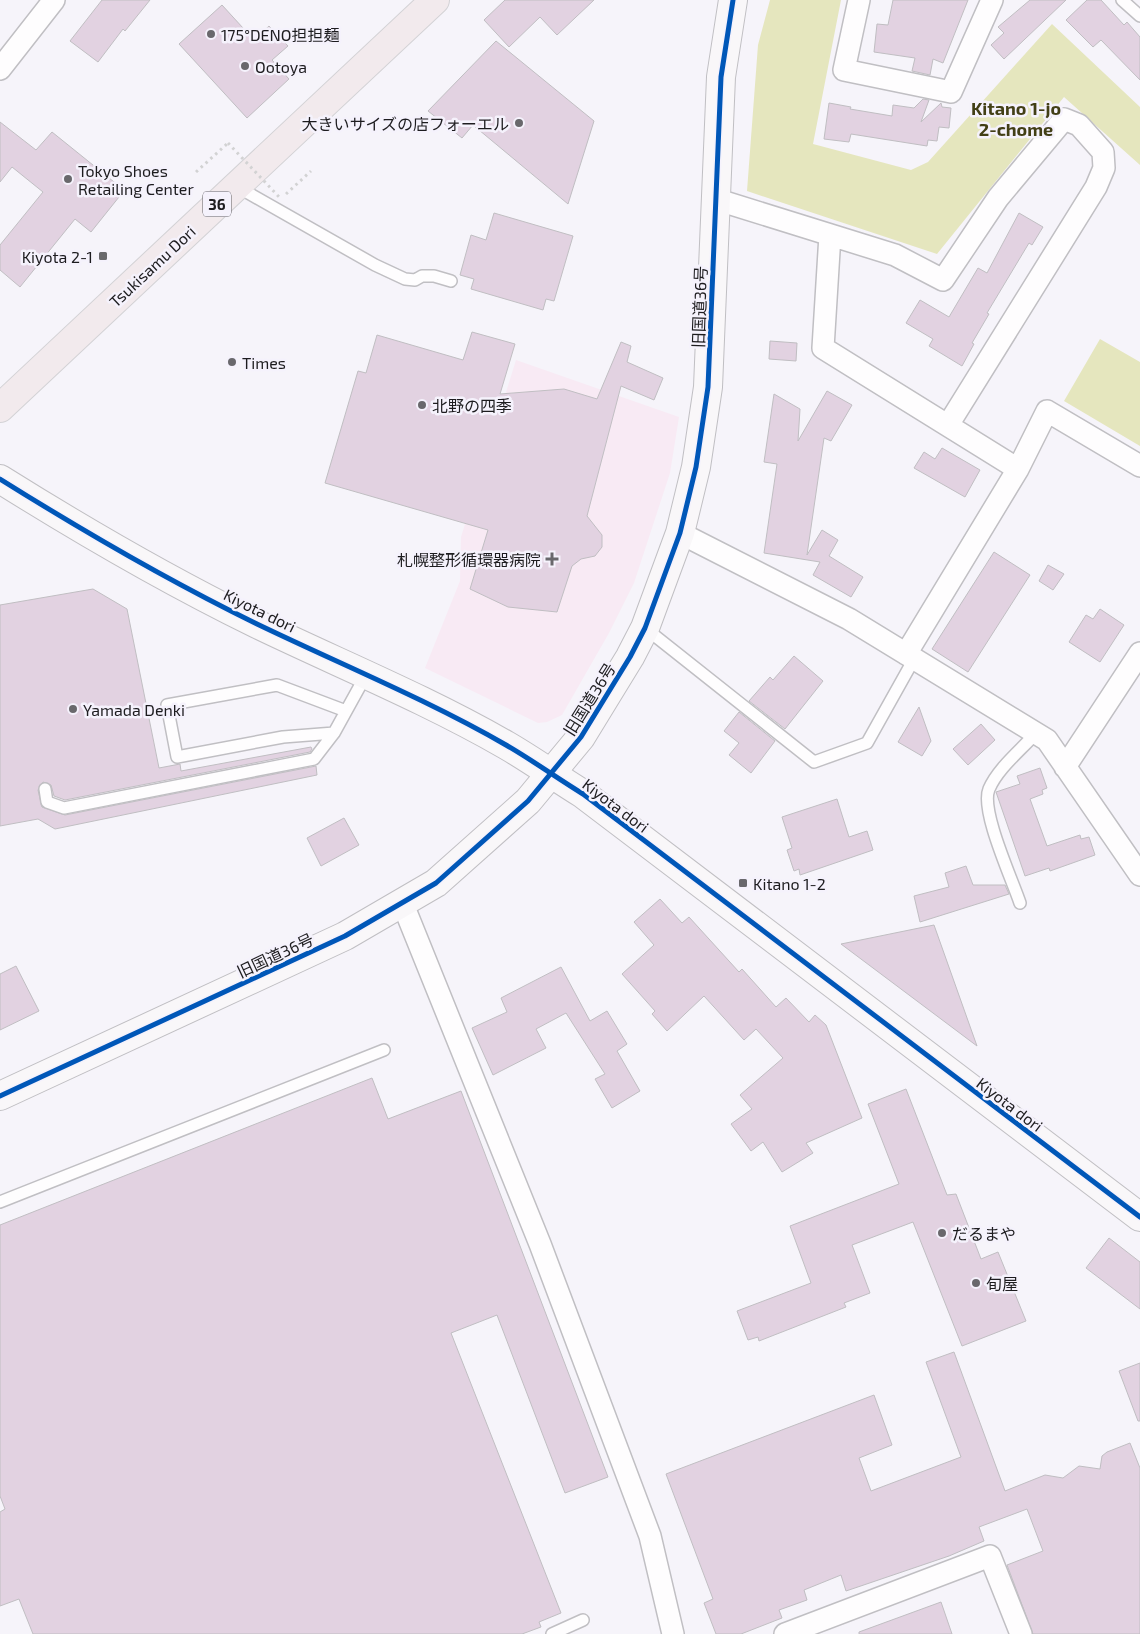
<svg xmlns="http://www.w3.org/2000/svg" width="1140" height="1634" font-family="'Exo 2','Noto Sans JP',sans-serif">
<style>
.education{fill:#f8eaf4}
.green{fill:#e5e6be}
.building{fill:#e2d2e1;stroke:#c0bec2}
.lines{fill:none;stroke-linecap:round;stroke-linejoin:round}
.lane-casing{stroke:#c0bfc3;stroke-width:14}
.street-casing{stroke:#c0bfc3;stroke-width:24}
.secondary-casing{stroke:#c0bfc3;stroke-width:30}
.highway-casing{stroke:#d3d2d5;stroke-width:30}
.path{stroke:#d2d2d3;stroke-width:3;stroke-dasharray:2.5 4;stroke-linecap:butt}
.lane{stroke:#fefdfe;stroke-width:11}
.street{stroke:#fefdfe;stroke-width:21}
.secondary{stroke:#f9f7f9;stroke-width:28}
.highway{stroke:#f2eaed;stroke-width:28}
.path-bridge{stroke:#d2d2d3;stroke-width:3;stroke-dasharray:2.5 4;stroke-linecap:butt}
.cycleway-casing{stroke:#f5f2fc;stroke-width:8}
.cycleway{stroke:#0057b8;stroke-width:5}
.poi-dot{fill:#69686c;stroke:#f5f2fc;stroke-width:2}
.labels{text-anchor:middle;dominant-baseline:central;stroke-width:5;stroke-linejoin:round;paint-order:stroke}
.shield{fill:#f5f2fc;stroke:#5e5c61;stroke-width:1}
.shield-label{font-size:15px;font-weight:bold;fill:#1d1c1f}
.poi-label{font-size:16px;fill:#1d1c1f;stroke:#f5f2fc;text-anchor:start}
.street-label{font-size:16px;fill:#1d1c1f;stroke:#f5f2fc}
.neighbourhood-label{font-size:18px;font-weight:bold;fill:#423f16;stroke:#f5f2fc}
</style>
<rect width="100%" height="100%" fill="#f6f4fa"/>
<!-- education -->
<path class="education" d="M 516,360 L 679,417 L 670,473 L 634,583 L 609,633 L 562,715 L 547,722 L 538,723 L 425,668 L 460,581 L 461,537 Z"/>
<!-- green -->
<path class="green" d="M 770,0 L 841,0 L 813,144 L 911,170 L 928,162 L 1052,24 L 1140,107 L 1140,165 L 1064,97 L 937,254 L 747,191 L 758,45 Z
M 1100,339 L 1140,362 L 1140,446 L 1064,401 Z"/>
<!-- building -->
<path class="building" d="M 102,0 L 150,0 L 125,31 L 123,29 L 98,62 L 70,41 Z
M 505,0 L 594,0 L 557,35 L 540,17 L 509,47 L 484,20 Z
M 893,0 L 968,0 L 943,63 L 933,59 L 930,75 L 912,71 L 915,58 L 874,52 L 877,24 L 888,25 Z
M 1030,0 L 1066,0 L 1004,59 L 991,45 L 1004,33 L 998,27 Z
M 1087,0 L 1101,0 L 1124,25 L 1127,22 L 1140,37 L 1140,80 L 1101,40 L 1093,47 L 1066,20 Z
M 222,5 L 254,40 L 269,26 L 288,46 L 272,60 L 289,79 L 247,118 L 179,44 Z
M 496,41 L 594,121 L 568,204 L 473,125 L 462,138 L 428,111 Z
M 923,99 L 929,100 L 921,122 L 941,103 L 942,107 L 951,108 L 949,128 L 939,127 L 937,141 L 928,140 L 927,146 L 851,134 L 849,142 L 824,139 L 829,103 L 851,107 L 850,109 L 892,116 L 893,105 L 914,108 Z
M 0,122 L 36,150 L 52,132 L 119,186 L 119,197 L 91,232 L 75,219 L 20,287 L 0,270 L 0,245 L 43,192 L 12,167 L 0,182 Z
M 494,213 L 573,236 L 554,301 L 546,299 L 543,310 L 471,289 L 474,279 L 460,275 L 471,235 L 486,240 Z
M 1019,213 L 1043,227 L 1032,245 L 1029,243 L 987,313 L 989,314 L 972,343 L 974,344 L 962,366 L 929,346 L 933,339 L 906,323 L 920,300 L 949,317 L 978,268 L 987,273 Z
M 472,332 L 515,344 L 500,394 L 564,389 L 597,399 L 621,342 L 631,346 L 627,362 L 663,378 L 654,400 L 621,386 L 587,516 L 602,535 L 602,547 L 595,556 L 581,559 L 572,566 L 557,612 L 508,607 L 470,589 L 488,530 L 325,483 L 358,371 L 366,373 L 377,335 L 463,360 Z
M 770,341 L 797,343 L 796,361 L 769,359 Z
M 827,391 L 852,405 L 831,441 L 824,438 L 807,555 L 822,530 L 838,540 L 829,556 L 863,577 L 851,597 L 813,575 L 820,562 L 764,553 L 777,464 L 764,462 L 774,394 L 800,409 L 798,441 Z
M 942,448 L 980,470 L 965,497 L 914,468 L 924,452 L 935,459 Z
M 994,552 L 1030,575 L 968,672 L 932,649 Z
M 1048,565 L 1064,574 L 1053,590 L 1039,581 Z
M 93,589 L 127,609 L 159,768 L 180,764 L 181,771 L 311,747 L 312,749 L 310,752 L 65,800 L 54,796 L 51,785 L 43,782 L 38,790 L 42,807 L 65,815 L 316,766 L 317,775 L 55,829 L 38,819 L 0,826 L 0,605 Z
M 1100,609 L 1124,625 L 1100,662 L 1069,642 L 1086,615 L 1093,619 Z
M 794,656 L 823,681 L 785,729 L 749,701 L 770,677 L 773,680 Z
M 919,707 L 931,741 L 922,756 L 898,742 Z
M 739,712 L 775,741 L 751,773 L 729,755 L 739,743 L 724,731 Z
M 981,724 L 995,740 L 968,765 L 953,749 Z
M 1040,768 L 1047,788 L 1042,790 L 1043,794 L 1030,799 L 1047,846 L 1080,835 L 1081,839 L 1089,837 L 1095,855 L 1050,871 L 1049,868 L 1025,876 L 996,792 L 1020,784 L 1017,776 Z
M 837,799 L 849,837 L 867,831 L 873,850 L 800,875 L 799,869 L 794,871 L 787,850 L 792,848 L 782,817 Z
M 344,818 L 359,845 L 321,866 L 307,838 Z
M 966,866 L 973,885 L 1005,885 L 1009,894 L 920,922 L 914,896 L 949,887 L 945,873 Z
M 660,899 L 682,923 L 689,917 L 739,972 L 742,969 L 776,1007 L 786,998 L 809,1022 L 815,1015 L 826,1025 L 862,1118 L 806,1143 L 813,1153 L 782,1172 L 763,1142 L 751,1151 L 731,1124 L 752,1109 L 740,1095 L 783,1058 L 756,1029 L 744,1040 L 704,996 L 667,1031 L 652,1014 L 655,1011 L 622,974 L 654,945 L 634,922 Z
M 934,925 L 977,1046 L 841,944 Z
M 16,966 L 39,1011 L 0,1030 L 0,974 Z
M 561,967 L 590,1021 L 607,1011 L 627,1044 L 617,1051 L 640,1091 L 612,1108 L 595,1079 L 605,1074 L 566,1013 L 536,1029 L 546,1048 L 493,1075 L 472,1028 L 507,1012 L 501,998 Z
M 372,1078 L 388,1119 L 461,1091 L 608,1477 L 565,1493 L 497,1315 L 451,1333 L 561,1613 L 539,1622 L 541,1627 L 522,1634 L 33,1634 L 19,1599 L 0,1606 L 0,1512 L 5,1509 L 0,1496 L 0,1225 Z
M 906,1089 L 947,1195 L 956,1194 L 981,1259 L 998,1252 L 1026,1321 L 962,1346 L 913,1222 L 852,1245 L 870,1293 L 844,1303 L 846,1307 L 759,1341 L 758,1337 L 748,1340 L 737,1311 L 811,1283 L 790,1226 L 899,1184 L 868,1104 Z
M 1109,1238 L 1140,1262 L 1140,1309 L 1086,1268 Z
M 954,1352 L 1005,1491 L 1045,1475 L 1063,1478 L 1079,1466 L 1100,1469 L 1102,1456 L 1107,1452 L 1130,1443 L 1140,1468 L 1140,1634 L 1033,1634 L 1007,1565 L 1043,1551 L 1027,1509 L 979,1527 L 984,1541 L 949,1556 L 846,1591 L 841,1575 L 804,1590 L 807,1600 L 779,1610 L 782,1618 L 741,1634 L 716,1634 L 704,1603 L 713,1599 L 666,1474 L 874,1395 L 892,1445 L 859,1458 L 871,1491 L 961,1457 L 926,1362 Z
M 1140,1363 L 1140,1421 L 1138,1421 L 1119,1371 Z
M 941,1602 L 952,1634 L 859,1634 L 859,1632 Z"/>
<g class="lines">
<!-- lane casing -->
<g class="lane-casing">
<path id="lane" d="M 1122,0 L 1140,16
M 236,186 L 375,265 L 405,279 L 415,280 L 422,276 L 434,276 L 451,281
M 645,628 L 814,762 L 867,743 L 914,659
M 346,711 L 277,685 L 167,705 L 177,757 L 283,737 L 334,733 L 366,675
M 45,789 L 47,802 L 64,808 L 314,759 L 334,733
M 1020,903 C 1012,879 980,810 989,789 C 998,768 1021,750 1036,733
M 0,1202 L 384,1050
M 552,1634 L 583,1620"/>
</g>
<!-- street casing -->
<g class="street-casing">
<path id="street" d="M 859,0 L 844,70 L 951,92 L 992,0
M 0,69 L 54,0
M 715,199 L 895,255 L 943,280 L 998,198 L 1064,119 L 1079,125 L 1103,152 L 1104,168 L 1096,187 L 948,425
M 830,235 L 823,348 L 1018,469
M 680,533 L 849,619 L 1047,740 L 1140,875
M 906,654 L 1018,469 L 1047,411 L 1140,466
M 1065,767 L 1140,653
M 402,902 L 540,1244 L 650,1536 L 673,1634
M 785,1634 L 990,1556 L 1021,1634"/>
</g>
<!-- secondary casing -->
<g class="secondary-casing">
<path id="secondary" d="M 0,479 C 83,531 169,581 257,624 C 340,664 426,699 506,745 C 532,760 557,778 583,794 L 1140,1217
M 0,1096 L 345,936 L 436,883 L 528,801 L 581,737 L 630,657 L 645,628 L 680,533 L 696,467 L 708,387 L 721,77 L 733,0"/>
</g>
<!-- highway casing -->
<g class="highway-casing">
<path id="highway" d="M 0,408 L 435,0"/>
</g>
<!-- path -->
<path class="path" d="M 196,172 L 228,143
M 286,194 L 311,171"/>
<!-- lane -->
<use href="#lane" class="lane"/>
<!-- street -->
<use href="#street" class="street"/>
<!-- secondary -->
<use href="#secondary" class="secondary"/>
<!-- highway -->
<use href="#highway" class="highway"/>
<!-- path-bridge -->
<path class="path-bridge" d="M 228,143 L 281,199"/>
<!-- cycleway casing -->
<g class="cycleway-casing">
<path id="cycleway" d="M 0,479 C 83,531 169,581 257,624 C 340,664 426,699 506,745 C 532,760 557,778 583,794 L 1140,1217
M 0,1096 L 345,936 L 436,883 L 528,801 L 581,737 L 630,657 L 645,628 L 680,533 L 696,467 L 708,387 L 721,77 L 733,0"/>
</g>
<!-- cycleway -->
<use href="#cycleway" class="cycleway"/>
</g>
<!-- markers -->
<g class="poi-dot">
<circle cx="211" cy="34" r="5"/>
<circle cx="245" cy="66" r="5"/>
<circle cx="519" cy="123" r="5"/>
<circle cx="68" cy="179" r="5"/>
<rect x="98" y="251" width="10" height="10" rx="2.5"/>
<circle cx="232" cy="362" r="5"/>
<circle cx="422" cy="405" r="5"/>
<path d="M549.5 551.5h5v5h5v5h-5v5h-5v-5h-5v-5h5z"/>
<circle cx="73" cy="709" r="5"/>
<rect x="738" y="878" width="10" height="10" rx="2.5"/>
<circle cx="942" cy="1233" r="5"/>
<circle cx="976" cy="1283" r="5"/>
</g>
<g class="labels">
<!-- shield labels -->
<rect class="shield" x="203" y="191.5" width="28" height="25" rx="4"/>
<g class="shield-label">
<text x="217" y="204">36</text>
</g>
<!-- poi labels -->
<g class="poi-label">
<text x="221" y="34">175°DENO担担麺</text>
<text x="255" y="66">Ootoya</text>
<text x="509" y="123" text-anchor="end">大きいサイズの店フォーエル</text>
<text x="78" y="170">Tokyo Shoes<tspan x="78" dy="18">Retailing Center</tspan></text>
<text x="93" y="256" text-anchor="end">Kiyota 2-1</text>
<text x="242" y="362">Times</text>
<text x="432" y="405">北野の四季</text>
<text x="541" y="559" text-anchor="end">札幌整形循環器病院</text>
<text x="83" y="709">Yamada Denki</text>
<text x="753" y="883">Kitano 1-2</text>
<text x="952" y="1233">だるまや</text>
<text x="986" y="1283">旬屋</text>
</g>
<!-- street labels -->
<g class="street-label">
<text transform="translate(152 266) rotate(-43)">Tsukisamu Dori</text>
<text transform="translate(699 307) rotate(-88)">旧国道36号</text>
<text transform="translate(260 610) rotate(26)">Kiyota dori</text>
<text transform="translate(589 699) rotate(-58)">旧国道36号</text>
<text transform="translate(616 805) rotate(37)">Kiyota dori</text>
<text transform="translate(275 955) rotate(-25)">旧国道36号</text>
<text transform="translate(1010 1104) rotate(37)">Kiyota dori</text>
</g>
<!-- neighbourhood labels -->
<g class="neighbourhood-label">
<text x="1016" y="108">Kitano 1-jo<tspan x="1016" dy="21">2-chome</tspan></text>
</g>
</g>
</svg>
